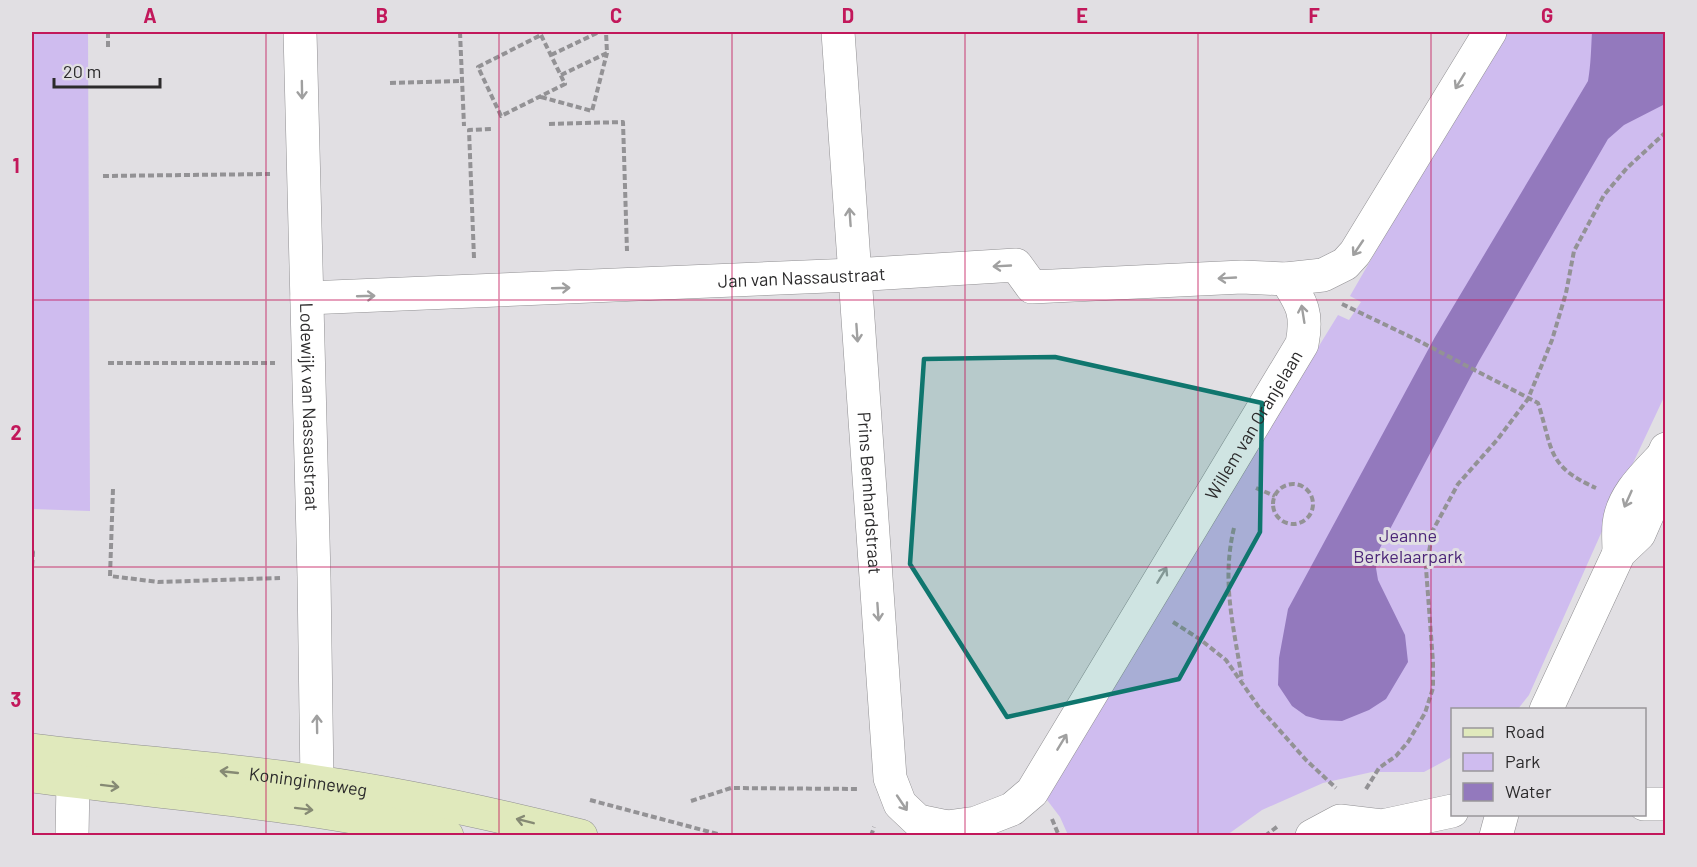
<svg xmlns="http://www.w3.org/2000/svg" width="1697" height="867" font-family="Barlow,sans-serif">
<style>
.green{fill:#cfbcef}
.water{fill:#9379bd}
.lines{fill:none;stroke-linecap:round;stroke-linejoin:round}
.street-casing{stroke:#908f92;stroke-width:34}
.secondary-casing{stroke:#908f92;stroke-width:34}
.path{stroke:#939295;stroke-width:4;stroke-dasharray:6 3;stroke-linecap:butt}
.street{stroke:#fff;stroke-width:33}
.secondary{stroke:#e0e9bc;stroke-width:33}
.oneway{stroke:#a0a0a0}
.oneway2{stroke:#868a74}
.marked{fill:#0f766e;fill-opacity:0.2;stroke:#0f766e;stroke-width:4.5;stroke-linejoin:round}
.grid{fill:none;stroke:#c2185b;stroke-width:1.5;stroke-opacity:0.55}
.labels{text-anchor:middle;dominant-baseline:central;stroke-width:6;stroke-linejoin:round;paint-order:stroke}
.street-label{font-size:18px;fill:#2c2b2c;stroke:#e1dfe3}
.park-label{font-size:18px;fill:#4c2678;stroke:#e1dfe3}
.neatline{fill:none;stroke:#c2185b;stroke-width:2}
.grid-label{font-size:20px;text-anchor:middle;font-weight:bold;fill:#c2185b}
</style>
<rect width="100%" height="100%" fill="#e1dfe3"/>
<!-- green -->
<path class="green" d="M 32,32 L 88,32 L 90,511 L 32,509 Z
M 1502,32 L 1665,32 L 1665,395 L 1619,493 L 1529,695 L 1518,709 L 1452,710 L 1452,757 L 1424,772 L 1372,772 L 1323,783 L 1262,810 L 1227,835 L 1068,835 L 1060,817 L 1044,796 L 1059,768 L 1338,315 L 1349,320 L 1361,302 L 1350,296 Z"/>
<!-- water -->
<path class="water" d="M 1592,32 L 1665,32 L 1665,104 L 1624,125 L 1608,139 L 1479,361 L 1380,548 L 1376,568 L 1378,580 L 1405,635 L 1408,662 L 1386,699 L 1369,710 L 1342,721 L 1321,720 L 1306,716 L 1292,706 L 1278,685 L 1279,658 L 1288,609 L 1435,337 L 1588,81 C 1591,64 1591,49 1592,32 Z"/>
<g class="lines">
<!-- street casing -->
<g class="street-casing">
<g id="street">
<path id="s1" d="M 300,32 L 314,577 L 317,782"/>
<path id="s2" d="M 838,32 L 890,778 L 900,804 L 918,821 L 947,827 L 976,823 L 1012,809 L 1032,792 L 1302,344 C 1308,313 1302,304 1286,279"/>
<path id="s3" d="M 307,298 L 853,275 L 1016,265 L 1032,287 L 1242,277 L 1286,279 L 1323,275 L 1345,264 L 1355,253 L 1490,32"/>
<path d="M 1619,553 C 1619,543 1618,533 1619,524 C 1622,496 1645,475 1663,456"/>
<path d="M 1546,710 L 1619,553 L 1639,534 L 1656,495 L 1663,456 L 1666,449"/>
<path d="M 1644,804 L 1666,804"/>
<path d="M 72,836 L 73,782"/>
<path d="M 1312,836 L 1340,821 L 1382,826 L 1452,811"/>
<path d="M 1496,836 L 1502,814"/>
</g>
</g>
<!-- secondary casing -->
<g class="secondary-casing">
<g id="secondary">
<path id="s4" d="M 32,750 C 127,762 223,768 317,782 C 406,795 494,814 581,836"/>
<path d="M 32,776 C 170,794 311,804 447,836"/>
</g>
</g>
<!-- path -->
<path class="path" d="M 108,32 L 108,48
M 460,32 L 464,126
M 541,35 L 565,84 L 501,116 L 478,67 Z
M 551,55 L 599,32
M 561,75 L 607,53 L 606,32
M 390,83 L 462,81
M 541,97 L 592,111 L 607,53
M 549,124 L 623,122 L 627,251
M 103,176 L 270,174
M 474,258 L 469,130 L 492,129
M 1342,304 L 1417,340 L 1538,403 C 1553,449 1546,466 1596,488
M 108,363 L 275,363
M1273 504a20 20 0 1 1 40 0a20 20 0 1 1-40 0Z
M 1256,488 L 1275,496
M 113,489 L 110,576 L 158,582 L 280,578
M 1234,528 C 1221,582 1234,627 1242,680
M 32,552 L 33,552 L 32,567
M 1173,622 L 1201,640 L 1226,660 L 1258,706 L 1306,760 L 1336,788
M 1366,789 L 1379,768 L 1396,756 L 1408,742 L 1425,713 L 1433,688 L 1433,662 L 1426,568 L 1433,530 L 1458,484 L 1497,440 L 1528,399 L 1552,340 L 1566,293 L 1574,251 L 1604,195 L 1627,168 L 1666,132
M 590,800 L 725,836
M 691,801 L 731,788 L 858,789
M 1052,819 L 1059,836
M 871,836 L 874,827
M 1265,836 L 1278,826"/>
<!-- street -->
<use href="#street" class="street"/>
<!-- secondary -->
<use href="#secondary" class="secondary"/>
</g>
<!-- one-way arrows -->
<defs><path id="oneway-shaft" d="M-6 0H5M1.5-3L5.5 0L1.5 3" fill="none" stroke-width="1.6" stroke-linecap="round" stroke-linejoin="round" transform="scale(1.5)"/></defs>
<g class="oneway">
<use href="#oneway-shaft" transform="translate(1460 81) rotate(121)"/>
<use href="#oneway-shaft" transform="translate(302 90) rotate(89)"/>
<use href="#oneway-shaft" transform="translate(850 217) rotate(-94)"/>
<use href="#oneway-shaft" transform="translate(1358 248) rotate(124)"/>
<use href="#oneway-shaft" transform="translate(1002 266) rotate(177)"/>
<use href="#oneway-shaft" transform="translate(1227 278) rotate(177)"/>
<use href="#oneway-shaft" transform="translate(561 288) rotate(-2)"/>
<use href="#oneway-shaft" transform="translate(366 296) rotate(-2)"/>
<use href="#oneway-shaft" transform="translate(1303 314) rotate(-99)"/>
<use href="#oneway-shaft" transform="translate(857 333) rotate(86)"/>
<use href="#oneway-shaft" transform="translate(1628 499) rotate(114)"/>
<use href="#oneway-shaft" transform="translate(1162 575) rotate(-59)"/>
<use href="#oneway-shaft" transform="translate(878 612) rotate(86)"/>
<use href="#oneway-shaft" transform="translate(317 724) rotate(-91)"/>
<use href="#oneway-shaft" transform="translate(1062 742) rotate(-59)"/>
<use href="#oneway-shaft" transform="translate(902 803) rotate(56)"/>
</g>
<g class="oneway2">
<use href="#oneway-shaft" transform="translate(229 772) rotate(-174)"/>
<use href="#oneway-shaft" transform="translate(110 786) rotate(7)"/>
<use href="#oneway-shaft" transform="translate(304 809) rotate(7)"/>
<use href="#oneway-shaft" transform="translate(525 821) rotate(-166)"/>
</g>
<!-- marked area -->
<path class="marked" d="M 1055,357 L 1262,403 L 1260,532 L 1179,679 L 1007,717 L 910,564 L 924,359 Z"/>
<!-- grid -->
<path class="grid" d="M 266,32 L 266,836M 499,32 L 499,836M 732,32 L 732,836M 965,32 L 965,836M 1198,32 L 1198,836M 1431,32 L 1431,836M 32,300 L 1666,300M 32,567 L 1666,567"/>
<g class="labels">
<!-- street labels -->
<g class="street-label">
<text stroke="none"><textPath href="#s3" startOffset="495">Jan van Nassaustraat</textPath></text>
<text stroke="none"><textPath href="#s1" startOffset="375">Lodewijk van Nassaustraat</textPath></text>
<text stroke="none"><textPath href="#s2" startOffset="1353">Willem van Oranjelaan</textPath></text>
<text stroke="none"><textPath href="#s2" startOffset="462">Prins Bernhardstraat</textPath></text>
<text stroke="none"><textPath href="#s4" startOffset="278">Koninginneweg</textPath></text>
</g>
<!-- park labels -->
<g class="park-label">
<text x="1408" y="535">Jeanne<tspan x="1408" dy="21">Berkelaarpark</tspan></text>
</g>
</g>
<!-- border -->
<rect width="1697" height="867" fill="none" stroke="#e1dfe3" stroke-width="66"/>
<!-- legend -->
<rect x="1451" y="708" width="195" height="108" fill="#e1dfe3" stroke="#99979a" stroke-width="1.5"/>
<rect x="1463" y="728" width="30" height="9" fill="#e0e9bc" stroke="#99979a" stroke-width="1.5"/>
<text x="1505" y="738" font-size="18" fill="#2c2b2c">Road</text>
<rect x="1463" y="753" width="30" height="18" fill="#cfbcef" stroke="#99979a" stroke-width="1.5"/>
<text x="1505" y="768" font-size="18" fill="#2c2b2c">Park</text>
<rect x="1463" y="783" width="30" height="18" fill="#9379bd" stroke="#99979a" stroke-width="1.5"/>
<text x="1505" y="798" font-size="18" fill="#2c2b2c">Water</text>
<!-- scale -->
<path d="M54 78v9h106v-9" fill="none" stroke="#2c2b2c" stroke-width="3"/>
<text x="63" y="78" font-size="18" fill="#2c2b2c" stroke="#e1dfe3" stroke-width="4.5" paint-order="stroke">20 m</text>
<rect x="33" y="33" width="1631" height="801" class="neatline"/>
<g class="grid-label">
<text x="150" y="23">A</text>
<text x="382" y="23">B</text>
<text x="616" y="23">C</text>
<text x="848" y="23">D</text>
<text x="1082" y="23">E</text>
<text x="1314" y="23">F</text>
<text x="1547" y="23">G</text>
<text x="16" y="173">1</text>
<text x="16" y="440">2</text>
<text x="16" y="707">3</text>
</g>
</svg>
